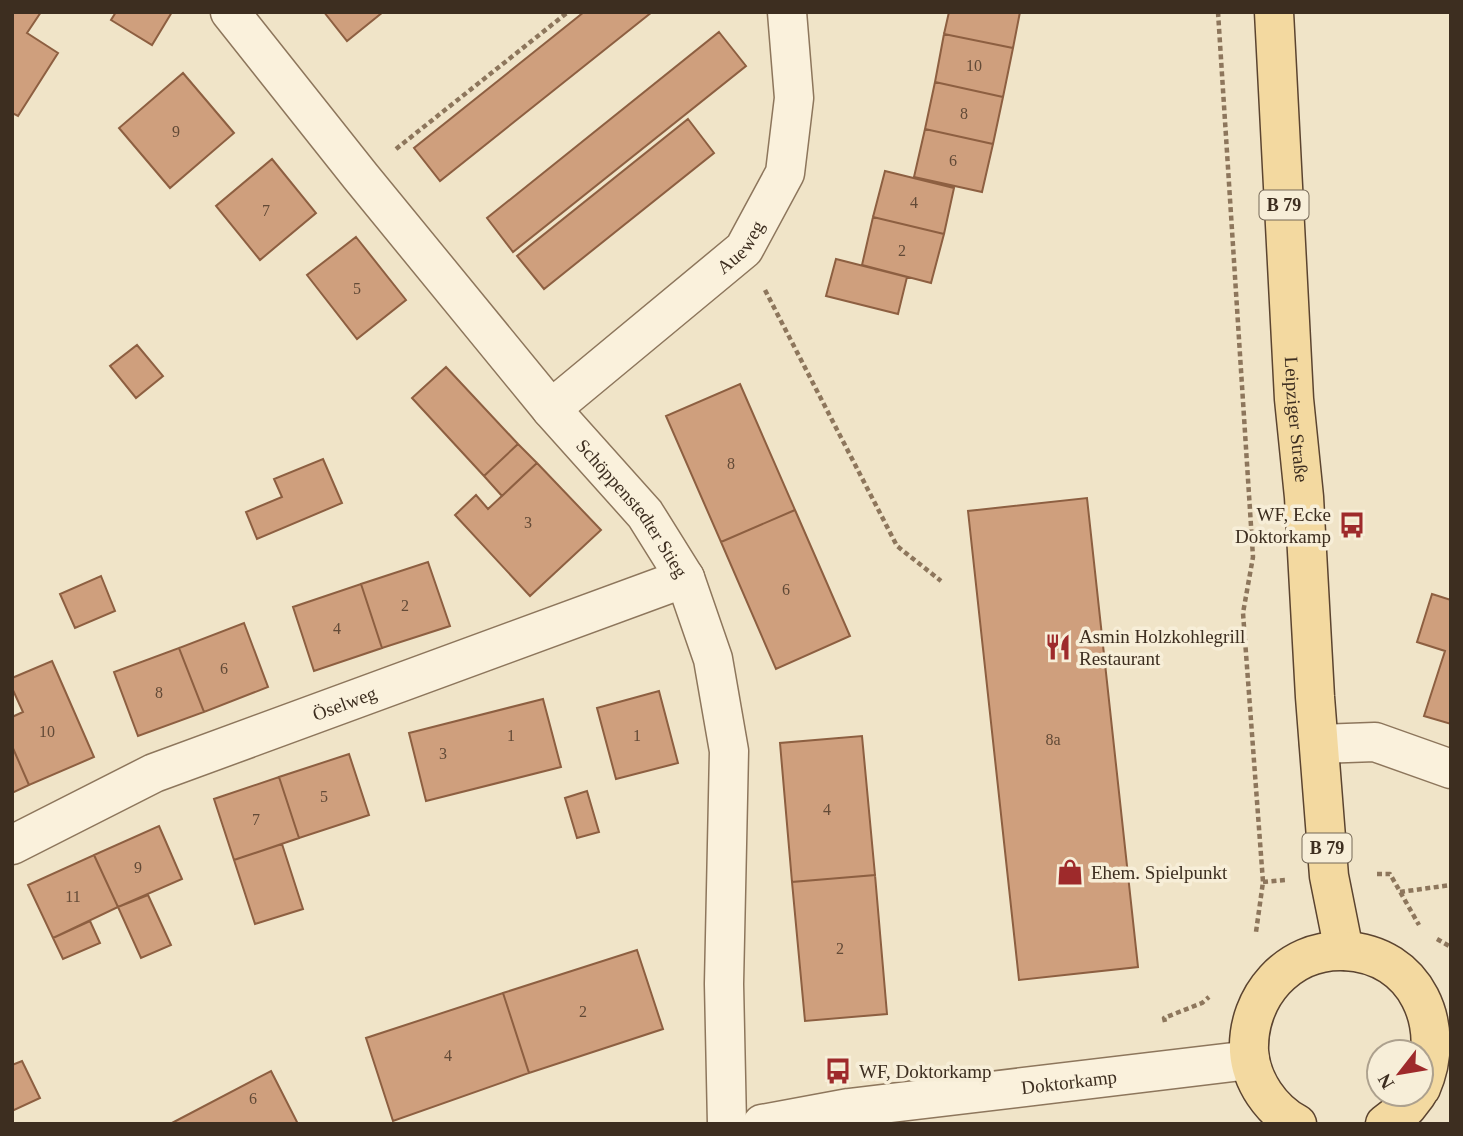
<svg xmlns="http://www.w3.org/2000/svg" width="1463" height="1136" font-family="Georgia,serif">
<style>
.building{fill:#cf9f7d;stroke:#8d5f41;stroke-width:2}
.lines{fill:none;stroke-linecap:round;stroke-linejoin:round}
.minor-casing{stroke:#8d765c;stroke-width:41}
.major-casing{stroke:#5b4430;stroke-width:41}
.path{stroke:#8d765c;stroke-width:4.5;stroke-dasharray:5 3.5;stroke-linecap:butt}
.minor{stroke:#faf1dc;stroke-width:38}
.major{stroke:#f3d9a0;stroke-width:38}
.labels{text-anchor:middle;dominant-baseline:central;stroke-width:7;stroke-linejoin:round;paint-order:stroke}
.number-label{font-size:16px;fill:#624a37}
.shield{fill:#f7eed8;stroke:#756857;stroke-width:2}
.shield-label{font-size:18px;font-weight:bold;fill:#3d2e20}
.street-label{font-size:19px;fill:#3d2e20;stroke:#f7eed8}
.poi-label{font-size:19px;fill:#3d2e20;stroke:#f7eed8;text-anchor:start}
</style>
<rect width="100%" height="100%" fill="#f0e4c8"/>
<!-- building -->
<path class="building" d="M 12,12 L 41,12 L 27,33 L 58,53 L 18,116 L 12,113 Z
M 116,12 L 172,12 L 152,45 L 111,20 Z
M 324,12 L 383,12 L 347,41 Z
M 584,12 L 652,12 L 440,181 L 414,148 Z
M 949,12 L 1020,12 L 1013,48 L 944,34 Z
M 719,32 L 746,66 L 513,252 L 487,218 Z
M 944,34 L 1013,48 L 1003,97 L 935,82 Z
M 183,73 L 234,133 L 170,188 L 119,128 Z
M 935,82 L 1003,97 L 993,144 L 925,129 Z
M 688,119 L 714,153 L 544,289 L 517,256 Z
M 925,129 L 993,144 L 982,192 L 914,177 Z
M 272,159 L 316,213 L 260,260 L 216,206 Z
M 885,171 L 954,188 L 944,234 L 873,217 Z
M 873,217 L 944,234 L 931,283 L 862,265 Z
M 356,237 L 406,300 L 357,339 L 307,275 Z
M 836,259 L 907,277 L 898,314 L 826,296 Z
M 137,345 L 163,376 L 136,398 L 110,366 Z
M 446,367 L 518,444 L 484,476 L 412,398 Z
M 740,384 L 795,510 L 721,542 L 666,416 Z
M 518,444 L 537,463 L 502,496 L 484,476 Z
M 323,459 L 342,503 L 257,539 L 246,512 L 282,497 L 274,479 Z
M 537,463 L 601,530 L 530,596 L 455,515 L 476,495 L 488,509 Z
M 1087,498 L 1138,967 L 1019,980 L 968,511 Z
M 795,510 L 850,636 L 776,669 L 721,542 Z
M 428,562 L 450,626 L 382,648 L 361,584 Z
M 101,576 L 115,611 L 75,628 L 60,594 Z
M 361,584 L 382,648 L 314,671 L 293,607 Z
M 1432,594 L 1451,600 L 1451,724 L 1424,716 L 1445,651 L 1417,642 Z
M 244,623 L 268,687 L 204,712 L 179,648 Z
M 179,648 L 204,712 L 138,736 L 114,672 Z
M 52,661 L 94,757 L 29,785 L 12,746 L 12,717 L 23,712 L 12,688 L 12,678 Z
M 659,691 L 678,763 L 616,779 L 597,708 Z
M 543,699 L 561,767 L 426,801 L 409,733 Z
M 862,736 L 875,875 L 792,882 L 780,743 Z
M 12,746 L 29,785 L 12,793 Z
M 349,754 L 369,815 L 299,838 L 279,777 Z
M 279,777 L 299,838 L 234,860 L 214,799 Z
M 587,791 L 599,832 L 577,838 L 565,798 Z
M 159,826 L 182,879 L 118,907 L 94,855 Z
M 282,844 L 303,909 L 255,924 L 234,860 Z
M 94,855 L 118,907 L 53,938 L 28,885 Z
M 875,875 L 887,1014 L 805,1021 L 792,882 Z
M 148,895 L 171,945 L 141,958 L 118,907 Z
M 90,921 L 100,943 L 63,959 L 53,938 Z
M 637,950 L 663,1029 L 529,1073 L 503,993 Z
M 503,993 L 529,1073 L 393,1121 L 366,1038 Z
M 22,1061 L 40,1098 L 12,1111 L 12,1065 Z
M 271,1071 L 298,1124 L 170,1124 Z"/>
<g class="lines">
<!-- minor casing -->
<g class="minor-casing">
<g id="minor">
<path id="s1" d="M 230,12 L 361,177 L 551,409 L 645,514 L 685,578 L 713,659 L 729,751 L 724,984 L 727,1124"/>
<path id="s2" d="M 551,409 L 744,249 L 785,173 L 794,98 L 787,12"/>
<path d="M 1319,744 L 1375,742 L 1451,769"/>
<path id="s3" d="M 12,845 L 154,773 L 685,578"/>
<path id="s4" d="M 762,1124 L 849,1108 L 1250,1060"/>
</g>
</g>
<!-- major casing -->
<g class="major-casing">
<g id="major">
<path id="s5" d="M 1274,12 L 1294,399 L 1304,497 L 1315,697 L 1329,876 L 1344,951"/>
<path d="M 1297,1124 C 1271,1110 1251,1081 1249,1051 C 1247,997 1288,949 1344,951 C 1417,954 1448,1027 1421,1088"/>
<path d="M 1385,1124 L 1407,1107 L 1417,1094"/>
</g>
</g>
<!-- path -->
<path class="path" d="M 1218,12 L 1253,557 L 1243,613 L 1263,882 L 1256,932
M 396,149 L 568,12
M 765,290 L 897,546 L 941,581
M 1377,874 L 1390,874 L 1419,925
M 1263,882 L 1285,880
M 1400,892 L 1451,885
M 1437,939 L 1451,947
M 1165,1022 L 1164,1018 L 1202,1003 L 1209,997"/>
<!-- minor -->
<use href="#minor" class="minor"/>
<!-- major -->
<use href="#major" class="major"/>
</g>
<!-- icons -->
<defs>
<g id="bus-bare" transform="scale(2.1)"><path d="M-5-6H5V4H4V6H2V4H-2V6H-4V4H-5ZM-3.5-4V0h7V-4ZM-3.5 1.2v1.5H-2V1.2ZM2 1.2v1.5H3.5V1.2Z" fill="#9e2a2b" stroke="#f7eed8" stroke-width="2.5" paint-order="stroke"/></g>
<g id="restaurant-bare" transform="scale(2.1)"><path d="M-5-6h1v4h1v-4h1v4h1v-4h1v5L-1.5 .5V6h-2V.5L-5-1ZM5-6V6H3V1.5H1.5Q1.5-4 5-6Z" fill="#9e2a2b" stroke="#f7eed8" stroke-width="2.5" paint-order="stroke"/></g>
<g id="shop-bare" transform="scale(2.1)"><path d="M-5-2.5h2.3a2.7 3.5 0 0 1 5.4 0H5L5.5 6h-11ZM-1.5-2.5h3a1.5 2.3 0 0 0-3 0Z" fill="#9e2a2b" stroke="#f7eed8" stroke-width="2.5" paint-order="stroke"/></g>
</defs>
<g fill-rule="evenodd">
<use href="#bus-bare" x="1352" y="525"/>
<use href="#restaurant-bare" x="1058" y="647"/>
<use href="#shop-bare" x="1070" y="872"/>
<use href="#bus-bare" x="838" y="1071"/>
</g>
<g class="labels">
<!-- number labels -->
<g class="number-label">
<text x="974" y="65">10</text>
<text x="964" y="113">8</text>
<text x="176" y="131">9</text>
<text x="953" y="160">6</text>
<text x="914" y="202">4</text>
<text x="266" y="210">7</text>
<text x="902" y="250">2</text>
<text x="357" y="288">5</text>
<text x="731" y="463">8</text>
<text x="528" y="522">3</text>
<text x="786" y="589">6</text>
<text x="405" y="605">2</text>
<text x="337" y="628">4</text>
<text x="224" y="668">6</text>
<text x="159" y="692">8</text>
<text x="47" y="731">10</text>
<text x="511" y="735">1</text>
<text x="637" y="735">1</text>
<text x="1053" y="739">8a</text>
<text x="443" y="753">3</text>
<text x="324" y="796">5</text>
<text x="827" y="809">4</text>
<text x="256" y="819">7</text>
<text x="138" y="867">9</text>
<text x="73" y="896">11</text>
<text x="840" y="948">2</text>
<text x="583" y="1011">2</text>
<text x="448" y="1055">4</text>
<text x="253" y="1098">6</text>
</g>
<!-- shield labels -->
<g class="shield">
<rect x="1259.5" y="190.5" width="49" height="29" rx="5"/>
<rect x="1302.5" y="833.5" width="49" height="29" rx="5"/>
</g>
<g class="shield-label">
<text x="1284" y="205">B 79</text>
<text x="1327" y="848">B 79</text>
</g>
<!-- street labels -->
<g class="street-label">
<text stroke="none"><textPath href="#s2" startOffset="250">Aueweg</textPath></text>
<text stroke="none"><textPath href="#s5" startOffset="408">Leipziger Straße</textPath></text>
<text stroke="none"><textPath href="#s1" startOffset="639">Schöppenstedter Stieg</textPath></text>
<text stroke="none"><textPath href="#s3" startOffset="362">Öselweg</textPath></text>
<text stroke="none"><textPath href="#s4" startOffset="310">Doktorkamp</textPath></text>
</g>
<!-- poi labels -->
<g class="poi-label">
<text x="1331" y="514" text-anchor="end">WF, Ecke<tspan x="1331" dy="22">Doktorkamp</tspan></text>
<text x="1079" y="636">Asmin Holzkohlegrill<tspan x="1079" dy="22">Restaurant</tspan></text>
<text x="1091" y="872">Ehem. Spielpunkt</text>
<text x="859" y="1071">WF, Doktorkamp</text>
</g>
</g>
<!-- border -->
<rect width="1463" height="1136" fill="none" stroke="#3d2e20" stroke-width="28"/>
<!-- north arrow -->
<g transform="translate(1400 1073) rotate(239)"><circle r="33" fill="#f7eed8" stroke="#ada18e" stroke-width="2"/>
<path d="M0-5L12 26L0 18L-12 26Z" fill="#9e2a2b"/>
<text y="-10" font-size="19" font-weight="bold" text-anchor="middle" fill="#3d2e20">N</text>
</g>
</svg>
